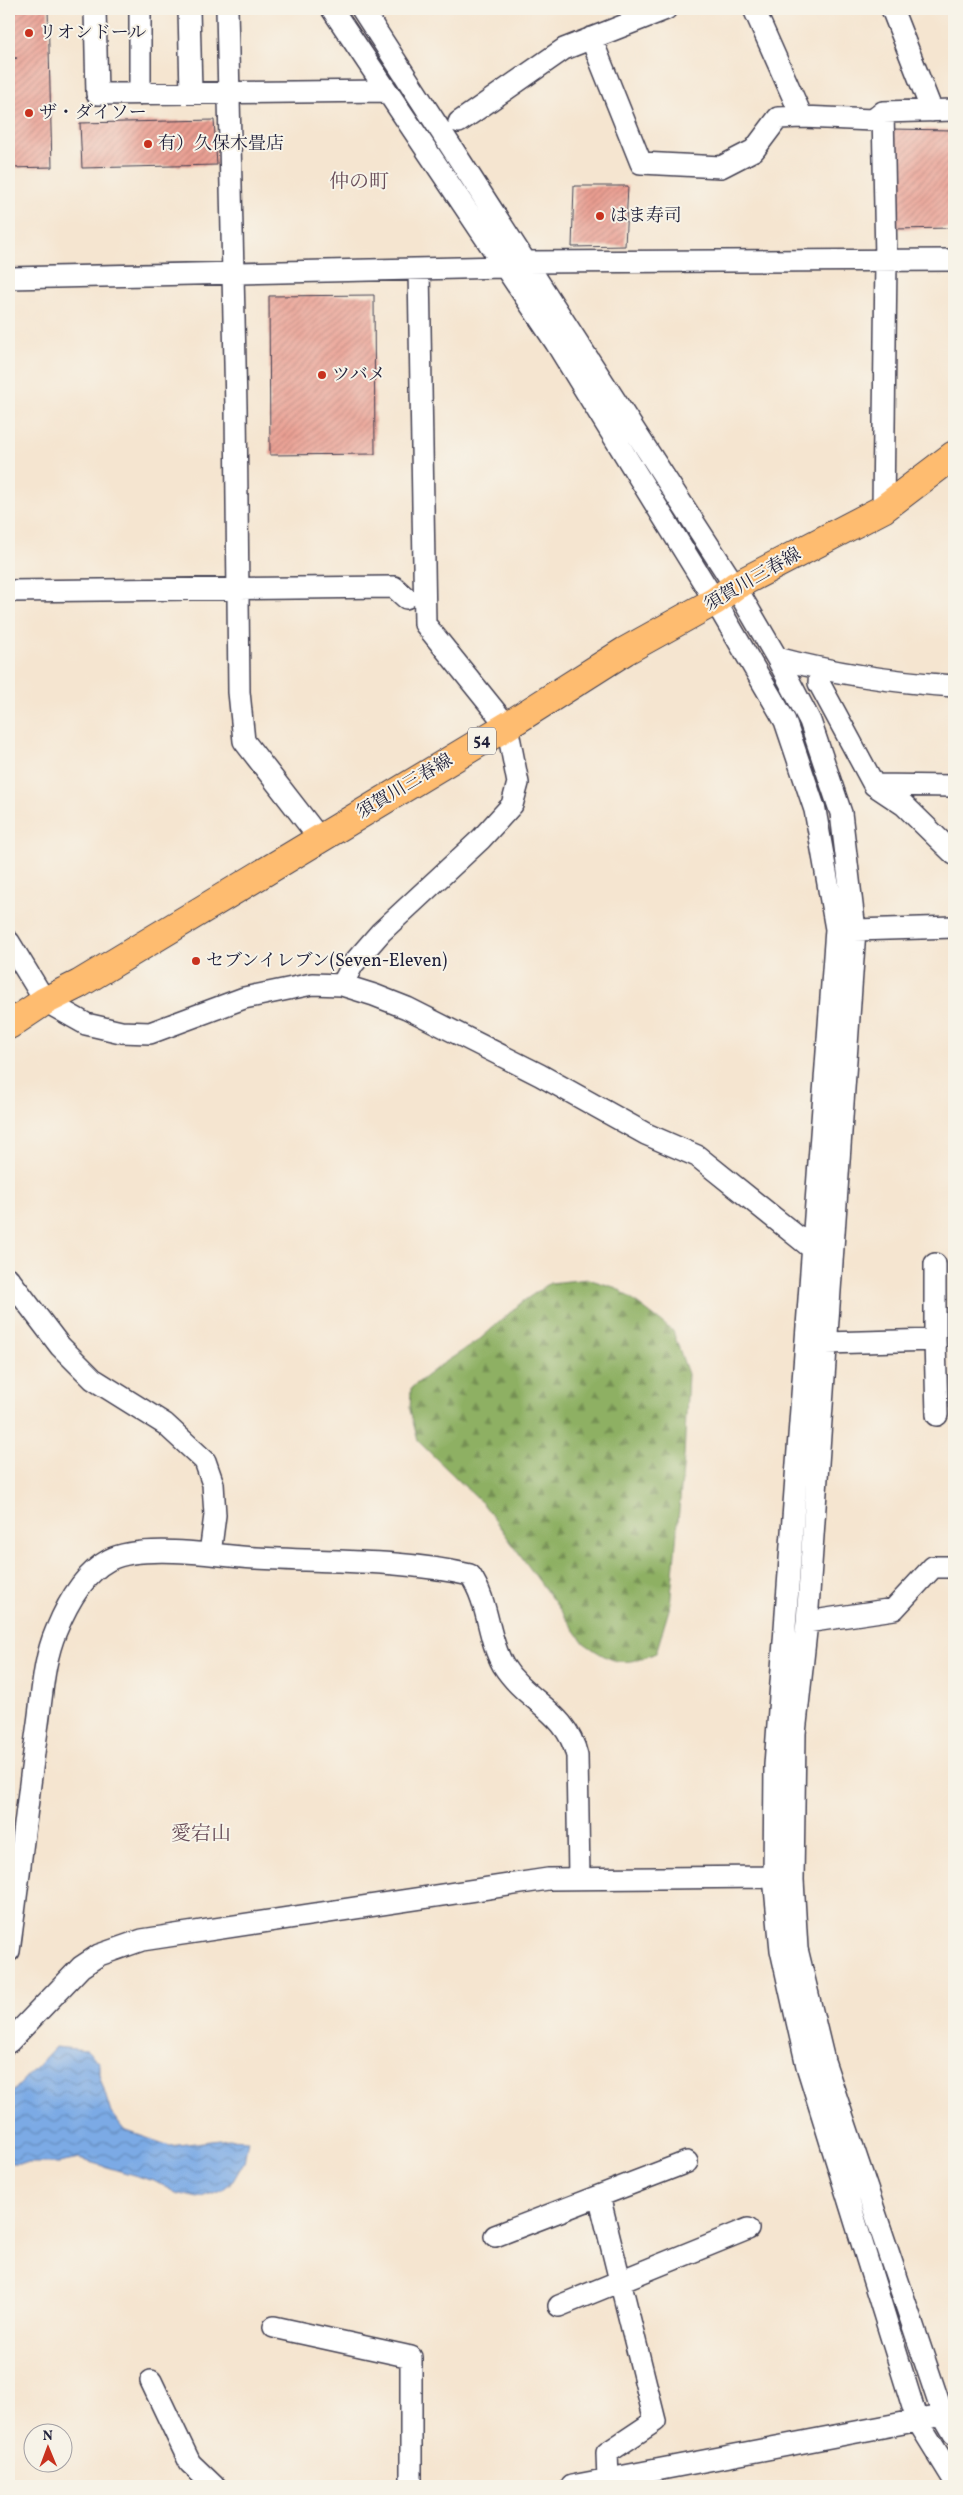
<svg xmlns="http://www.w3.org/2000/svg" width="963" height="2495" font-family="Vollkorn,'Noto Serif JP',serif">
<style>
.forest{fill:url(#forest-firs);stroke:#58694f}
.water{fill:url(#water-waves);stroke:#4e6690}
.building{fill:url(#building-hatch)}
.lines{fill:none;stroke-linecap:round;stroke-linejoin:round}
.minor-casing{stroke:#423f51;stroke-width:24}
.major-casing{stroke:#423f51;stroke-width:30}
.minor{stroke:#fff;stroke-width:21}
.major{stroke:#febc70;stroke-width:28}
.poi-dot{fill:#c8321e;stroke:#f7f3e8;stroke-width:2}
.labels{text-anchor:middle;dominant-baseline:central;stroke-width:4;stroke-linejoin:round;paint-order:stroke}
.shield{fill:#f7f3e8;stroke:#62616f;stroke-width:1}
.shield-label{font-size:16px;font-weight:bold;fill:#22223b}
.poi-label{font-size:18px;fill:#22223b;stroke:#f7f3e8;text-anchor:start}
.street-label{font-size:18px;fill:#22223b;stroke:#f7f3e8}
.quarter-label{font-size:20px;fill:#684d59;stroke:#f7f3e8}
</style>
<defs>
<pattern id="forest-firs" width="22" height="20" patternUnits="userSpaceOnUse" patternTransform="scale(1.25)"><rect width="22" height="20" fill="#8eb063"/><path d="M5 1l3.5 6h-7zM16 11l3.5 6h-7z" fill="#748f53"/></pattern>
<pattern id="water-waves" width="16" height="10" patternUnits="userSpaceOnUse" patternTransform="scale(1.25)"><rect width="16" height="10" fill="#7baae5"/><path d="M0 5q4-4 8 0t8 0" fill="none" stroke="#648abb"/></pattern>
<pattern id="building-hatch" width="6" height="6" patternUnits="userSpaceOnUse" patternTransform="scale(1.25)"><rect width="6" height="6" fill="#ea9e91"/><path d="M-1 1l2-2M0 6l6-6M5 7l2-2" fill="none" stroke="#bd8078"/></pattern>
</defs>
<rect width="100%" height="100%" fill="#f7f3e8"/>
<filter id="ink" filterUnits="userSpaceOnUse"><feTurbulence type="fractalNoise" baseFrequency=".02" numOctaves="2"/><feDisplacementMap in="SourceGraphic" scale="10" xChannelSelector="R" yChannelSelector="G"/><feConvolveMatrix kernelMatrix="1 2 1 2 8 2 1 2 1" color-interpolation-filters="sRGB"/></filter>
<filter id="wash" filterUnits="userSpaceOnUse"><feTurbulence type="fractalNoise" baseFrequency=".0096" numOctaves="4" result="noise"/><feDisplacementMap in="SourceGraphic" scale="20" xChannelSelector="R" yChannelSelector="G"/><feGaussianBlur stdDeviation="1.12" result="paint"/><feColorMatrix in="noise" values="0 0 0 0 0 0 0 0 0 0 0 0 0 0 0 0 0 1.4 0 .05"/><feComposite in="paint" operator="in"/></filter>
<g filter="url(#wash)">
<rect width="100%" height="100%" fill="#f5e5d0"/>
<!-- forest -->
<path class="forest" d="M 588,1279 L 617,1288 L 673,1331 L 688,1374 L 684,1457 L 670,1606 L 656,1653 C 622,1667 614,1664 584,1643 L 484,1505 L 418,1441 L 410,1410 L 411,1388 L 438,1367 L 479,1340 L 522,1302 L 550,1283 Z"/>
<!-- water -->
<path class="water" d="M 55,2047 L 87,2050 L 99,2062 L 99,2074 L 111,2113 L 124,2130 L 170,2146 L 228,2139 L 248,2140 L 244,2162 L 233,2181 L 222,2190 L 198,2198 L 176,2193 L 154,2181 L 79,2159 L 59,2163 L 9,2163 L 9,2096 Z"/>
<g id="blocks">
<!-- building -->
<path class="building" d="M 9,9 L 48,9 L 52,167 L 9,168 L 9,59 L 17,58 L 9,58 Z
M 214,120 L 217,165 L 82,168 L 80,123 Z
M 890,129 L 954,130 L 954,228 L 892,229 Z
M 574,186 L 628,186 L 625,246 L 572,247 Z
M 374,295 L 375,454 L 270,455 L 269,296 Z"/>
</g>
</g>
<g filter="url(#ink)">
<use href="#blocks" fill-opacity="0" stroke="#423f51" stroke-width="1"/>
<g class="lines">
<!-- minor casing -->
<g class="minor-casing">
<path id="minor" d="M 95,9 L 97,94 L 387,91
M 189,9 L 191,92
M 227,9 L 236,407 L 239,692 L 244,741 L 320,839
M 332,9 L 556,343 L 715,601 L 785,721 L 815,810 L 836,929 L 775,1765 L 774,1877 L 781,1950 L 807,2066 L 917,2420 L 954,2480
M 362,9 L 735,586 L 777,658 L 810,721 L 841,813 L 855,930 L 807,1622 L 795,1733 L 793,1880 L 797,1949 L 824,2061 L 943,2415 L 954,2434
M 754,9 L 802,117
M 892,9 L 932,111
M 591,38 L 641,163 L 721,167 L 754,150 L 778,118 L 802,117 L 873,120 L 883,112 L 954,110
M 140,94 L 140,9
M 883,112 L 886,259 L 883,509
M 459,122 L 564,49 L 666,9
M 9,278 L 504,267 L 524,262 L 954,260
M 9,591 L 394,587 L 406,598
M 777,658 C 836,674 894,682 954,686
M 820,670 L 819,683 L 874,785 L 904,805 L 954,854
M 874,785 L 954,786
M 855,930 L 954,927
M 9,942 L 45,1001 L 86,1024 L 121,1032 L 150,1033 L 244,998 L 312,984 L 342,985 L 374,995 L 407,1008 L 540,1075 L 646,1134 L 697,1156 L 814,1250 L 824,1253
M 342,985 L 353,964 L 381,932 L 481,839 L 512,805 L 518,783 L 507,726 L 425,624 L 419,269
M 9,1279 L 60,1346 L 93,1379 L 165,1424 L 205,1461 L 213,1484 L 215,1515 L 210,1554
M 935,1340 L 935,1264
M 826,1343 L 935,1340 L 937,1415
M 807,1622 L 894,1609 L 933,1567 L 954,1567
M 9,1951 C 19,1878 27,1804 37,1730 C 42,1698 43,1661 56,1631 C 67,1604 83,1574 109,1560 C 142,1543 218,1556 256,1558 C 328,1562 400,1559 470,1575 C 489,1602 487,1637 503,1665 C 526,1702 567,1711 577,1756 L 579,1877
M 9,2042 L 81,1967 L 99,1955 L 142,1940 L 548,1879 L 774,1877
M 599,2196 L 655,2421 L 607,2453 L 608,2479
M 495,2236 L 687,2162
M 559,2306 L 748,2229
M 274,2327 L 411,2357 L 411,2486
M 151,2381 L 190,2463 L 214,2486
M 572,2486 L 930,2418"/>
</g>
<!-- major casing -->
<g class="major-casing">
<path id="major" d="M 9,1025 L 45,1001 L 79,984 L 507,726 L 625,651 L 715,601 L 735,586 L 883,509 L 954,455"/>
</g>
<!-- minor -->
<use href="#minor" class="minor"/>
<!-- major -->
<use href="#major" class="major"/>
</g>
</g>
<!-- markers -->
<g class="poi-dot">
<circle cx="29" cy="33" r="5"/>
<circle cx="29" cy="113" r="5"/>
<circle cx="148" cy="144" r="5"/>
<circle cx="600" cy="216" r="5"/>
<circle cx="322" cy="375" r="5"/>
<circle cx="196" cy="961" r="5"/>
</g>
<g class="labels">
<!-- shield labels -->
<rect class="shield" x="468" y="727.5" width="28" height="27" rx="4"/>
<g class="shield-label">
<text x="482" y="741">54</text>
</g>
<!-- poi labels -->
<g class="poi-label">
<text x="39" y="33">リオンドール</text>
<text x="39" y="113">ザ・ダイソー</text>
<text x="158" y="144">有）久保木畳店</text>
<text x="610" y="216">はま寿司</text>
<text x="332" y="375">ツバメ</text>
<text x="206" y="961">セブンイレブン(Seven-Eleven)</text>
</g>
<!-- street labels -->
<g class="street-label">
<text transform="translate(753 580) rotate(-30)">須賀川三春線</text>
<text transform="translate(405 787) rotate(-31)">須賀川三春線</text>
</g>
<!-- quarter labels -->
<g class="quarter-label">
<text x="359" y="183">仲の町</text>
<text x="201" y="1835">愛宕山</text>
</g>
</g>
<!-- margin -->
<rect width="963" height="2495" fill="none" stroke="#f7f3e8" stroke-width="30"/>
<!-- north arrow -->
<g transform="translate(48 2448) rotate(359)"><circle r="24" fill="#f7f3e8" stroke="#a29fa3"/>
<path d="M0-4L9 19L0 12L-9 19Z" fill="#c8321e"/>
<text y="-8" font-size="14" font-weight="bold" text-anchor="middle" fill="#22223b">N</text>
</g>
</svg>
